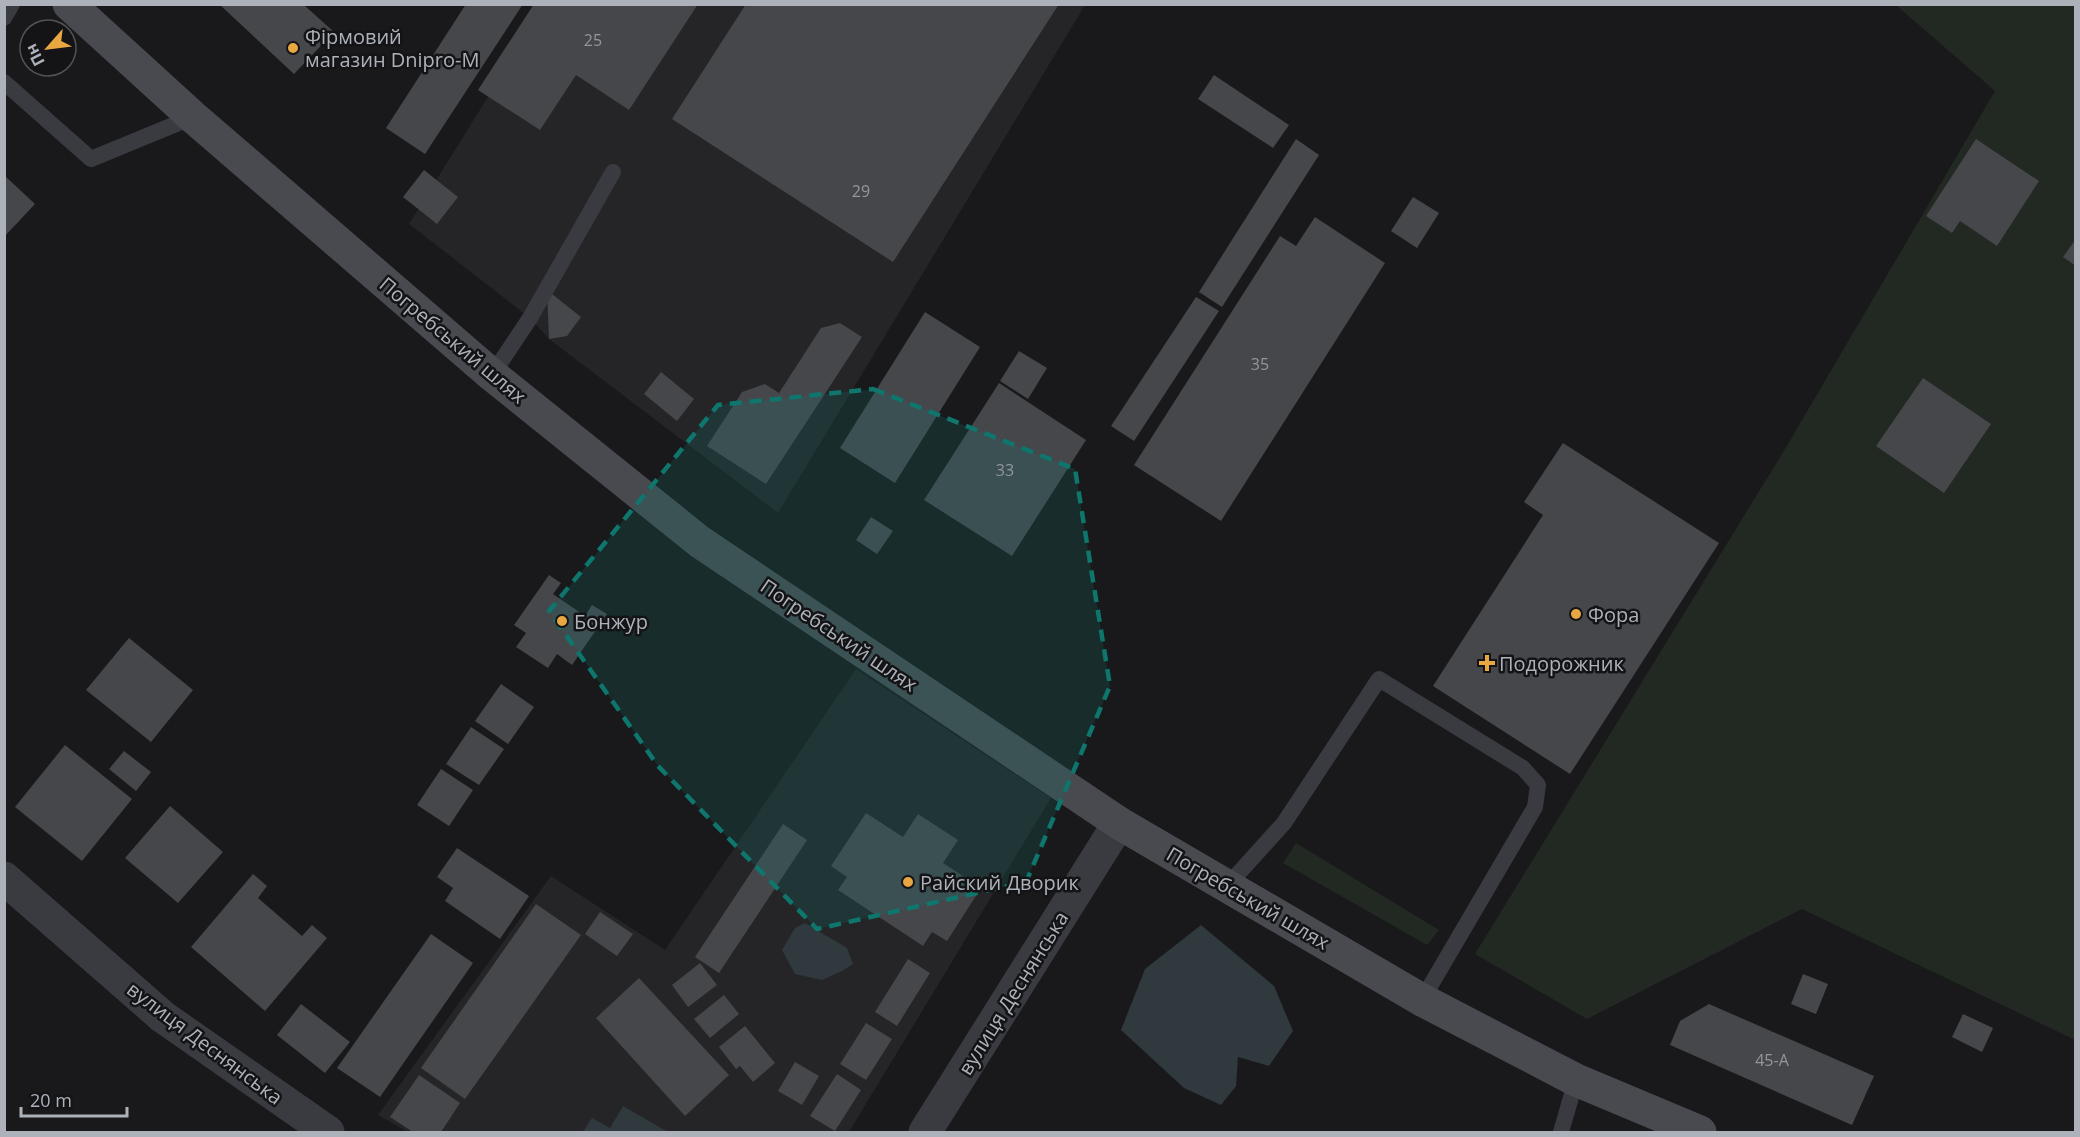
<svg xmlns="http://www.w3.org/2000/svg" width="2080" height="1137" font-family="'Open Sans',sans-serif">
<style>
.built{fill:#252528}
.green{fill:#212922}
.water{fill:#2f393e}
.building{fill:#46474b}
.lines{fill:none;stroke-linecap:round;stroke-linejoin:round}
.lane{stroke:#3a3b40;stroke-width:16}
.street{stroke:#3a3b40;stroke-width:33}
.secondary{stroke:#484a50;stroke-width:33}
.marked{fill:#0f766e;fill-opacity:0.2;stroke:#0f766e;stroke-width:4.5;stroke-dasharray:12 8;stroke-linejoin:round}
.poi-dot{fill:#e9a742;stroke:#141416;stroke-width:2}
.labels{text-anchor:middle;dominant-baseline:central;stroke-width:5;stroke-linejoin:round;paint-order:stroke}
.number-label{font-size:16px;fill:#92969e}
.poi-label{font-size:20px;fill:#acb1ba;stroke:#141416;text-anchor:start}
.street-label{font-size:20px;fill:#acb1ba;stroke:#141416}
</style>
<rect width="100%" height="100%" fill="#19191b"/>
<!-- built -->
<path class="built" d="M 545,5 L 1085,5 L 778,513 L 549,339 L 530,318 L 409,224 Z
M 856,669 L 1051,798 L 849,1132 L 408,1132 L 378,1115 L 551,876 L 665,950 Z"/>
<!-- green -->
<path class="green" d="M 1896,5 L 2075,5 L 2075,1040 L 1802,909 L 1587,1019 L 1475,954 L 1785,449 L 1995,91 Z
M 1296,843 L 1439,930 L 1427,945 L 1283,863 Z"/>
<!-- water -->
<path class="water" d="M 805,923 L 847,948 L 853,964 L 842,971 L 822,980 L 795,974 L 782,950 L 795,928 Z
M 1201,925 L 1274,986 L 1293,1031 L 1269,1066 L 1238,1057 L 1236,1086 L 1221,1105 L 1184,1088 L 1121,1030 L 1145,969 Z
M 623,1106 L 668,1132 L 583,1132 L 592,1118 L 610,1128 Z"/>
<!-- building -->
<path class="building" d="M 466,4 L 523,4 L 425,154 L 386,128 Z
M 534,4 L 698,4 L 629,110 L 576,75 L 540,130 L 478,90 Z
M 746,4 L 1059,4 L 893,262 L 672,119 Z
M 220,5 L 304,5 L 334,32 L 294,74 Z
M 1214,75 L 1289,125 L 1273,148 L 1198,99 Z
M 1296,139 L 1319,155 L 1222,307 L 1199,292 Z
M 1976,139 L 2039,181 L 1997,246 L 1960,221 L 1952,233 L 1926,216 Z
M 424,170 L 458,197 L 437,224 L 403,197 Z
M 4,175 L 35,204 L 4,237 Z
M 1413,197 L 1439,213 L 1417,248 L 1391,231 Z
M 1315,217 L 1385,263 L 1221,521 L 1134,465 L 1280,236 L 1296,246 Z
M 2076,239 L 2076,266 L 2063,257 Z
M 547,290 L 581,317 L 567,336 L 549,339 Z
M 1196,297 L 1219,311 L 1134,441 L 1111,426 Z
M 925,312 L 980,347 L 895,483 L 840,448 Z
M 840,323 L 862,337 L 766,484 L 707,446 L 742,392 L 765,384 L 779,393 L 821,328 Z
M 1019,351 L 1047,368 L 1028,399 L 1000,381 Z
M 661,372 L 694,399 L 677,421 L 644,394 Z
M 1923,378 L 1991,424 L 1944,493 L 1876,446 Z
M 999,383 L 1086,440 L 1012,556 L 924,500 Z
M 1563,443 L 1719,543 L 1570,774 L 1433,686 L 1543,515 L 1524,502 Z
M 871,517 L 893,531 L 877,554 L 856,540 Z
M 549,575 L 561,583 L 553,594 L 585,616 L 592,605 L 607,614 L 572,665 L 557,654 L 548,668 L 516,647 L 526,633 L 514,625 Z
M 129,638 L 193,690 L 151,742 L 86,690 Z
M 501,684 L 534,707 L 508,744 L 475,721 Z
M 471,727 L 504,749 L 479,785 L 446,764 Z
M 65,745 L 132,799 L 82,861 L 15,807 Z
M 124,751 L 151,772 L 136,791 L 109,769 Z
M 441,769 L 473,790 L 449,826 L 417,805 Z
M 170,806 L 223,852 L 178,903 L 125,858 Z
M 866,813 L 903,837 L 918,814 L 958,840 L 943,863 L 981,888 L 947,941 L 932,932 L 923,946 L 838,890 L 847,877 L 831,866 Z
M 783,824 L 807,840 L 719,973 L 695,957 Z
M 457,848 L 529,896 L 500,939 L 445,901 L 453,888 L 437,877 Z
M 253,874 L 267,886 L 258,898 L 302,936 L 312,925 L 327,938 L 265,1011 L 191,947 Z
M 536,904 L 581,935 L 465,1099 L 421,1068 Z
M 600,912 L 633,934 L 617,956 L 585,934 Z
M 431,934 L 473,963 L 380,1097 L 337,1068 Z
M 908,959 L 930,973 L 897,1026 L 875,1012 Z
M 700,963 L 717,985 L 688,1007 L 672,985 Z
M 1803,974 L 1828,984 L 1816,1014 L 1791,1004 Z
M 639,978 L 729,1075 L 685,1116 L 596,1018 Z
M 724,995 L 739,1014 L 710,1038 L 694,1019 Z
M 301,1004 L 350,1042 L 325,1073 L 277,1035 Z
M 1709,1004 L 1874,1076 L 1852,1125 L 1670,1045 L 1680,1021 Z
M 1963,1014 L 1993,1028 L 1982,1052 L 1952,1037 Z
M 866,1023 L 892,1039 L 866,1080 L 840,1064 Z
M 745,1026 L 775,1063 L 753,1082 L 740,1066 L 736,1069 L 719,1047 Z
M 795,1062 L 819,1076 L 802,1105 L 778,1091 Z
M 837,1074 L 861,1090 L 835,1131 L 810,1116 Z
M 419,1075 L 460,1103 L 441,1132 L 413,1132 L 390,1117 Z"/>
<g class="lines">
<!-- lane -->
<path class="lane" d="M 4,18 L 12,4
M 4,82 L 91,159 L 193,117
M 492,375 L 530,318 L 613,172
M 1227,886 L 1284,823 L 1379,679 L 1523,768 L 1538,785 L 1535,807 L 1422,1000
M 1561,1132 L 1576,1080"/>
<!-- street -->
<path class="street" d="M 4,878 L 163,1017 L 328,1132
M 925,1132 L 1119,823"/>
<!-- secondary -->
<path class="secondary" d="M 69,4 L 193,117 L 492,375 L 700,542 L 1119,823 L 1422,1000 L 1576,1080 L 1700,1132"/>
</g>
<!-- marked area -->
<path class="marked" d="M 873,389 L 1075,469 L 1110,686 L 1026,882 L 817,929 L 658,766 L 549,611 L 718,405 Z"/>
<!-- markers -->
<g class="poi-dot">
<circle cx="293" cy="48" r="6"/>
<circle cx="1576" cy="614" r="6"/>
<circle cx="562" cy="621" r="6"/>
<path d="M1484 654h6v6h6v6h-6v6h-6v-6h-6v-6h6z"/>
<circle cx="908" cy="882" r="6"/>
</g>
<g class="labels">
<!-- number labels -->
<g class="number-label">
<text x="593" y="40">25</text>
<text x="861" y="191">29</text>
<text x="1260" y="364">35</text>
<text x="1005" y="470">33</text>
<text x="1772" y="1060">45-А</text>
</g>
<!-- poi labels -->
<g class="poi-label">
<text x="305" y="36">Фірмовий<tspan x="305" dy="23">магазин Dnipro-M</tspan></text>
<text x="1588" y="614">Фора</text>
<text x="574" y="621">Бонжур</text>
<text x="1499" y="663">Подорожник</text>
<text x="920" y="882">Райский Дворик</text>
</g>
<!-- street labels -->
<g class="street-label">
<text transform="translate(453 340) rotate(40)">Погребський шлях</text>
<text transform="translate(839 635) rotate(34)">Погребський шлях</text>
<text transform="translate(1248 898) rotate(30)">Погребський шлях</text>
<text transform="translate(1013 993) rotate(-58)">вулиця Деснянська</text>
<text transform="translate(205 1043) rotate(37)">вулиця Деснянська</text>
</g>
</g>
<!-- border -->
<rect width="2080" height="1137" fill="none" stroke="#acb1ba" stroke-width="12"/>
<!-- north arrow -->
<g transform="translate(48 48) rotate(242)"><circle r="28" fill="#141416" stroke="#515358" stroke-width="1.5"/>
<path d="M0-4.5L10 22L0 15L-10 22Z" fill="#e9a742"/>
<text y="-9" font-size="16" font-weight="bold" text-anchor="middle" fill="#acb1ba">Пн</text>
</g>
<!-- scale -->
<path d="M21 1107v9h106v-9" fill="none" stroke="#acb1ba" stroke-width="3"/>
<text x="30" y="1107" font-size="18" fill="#acb1ba" stroke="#141416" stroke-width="4.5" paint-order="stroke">20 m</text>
</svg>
